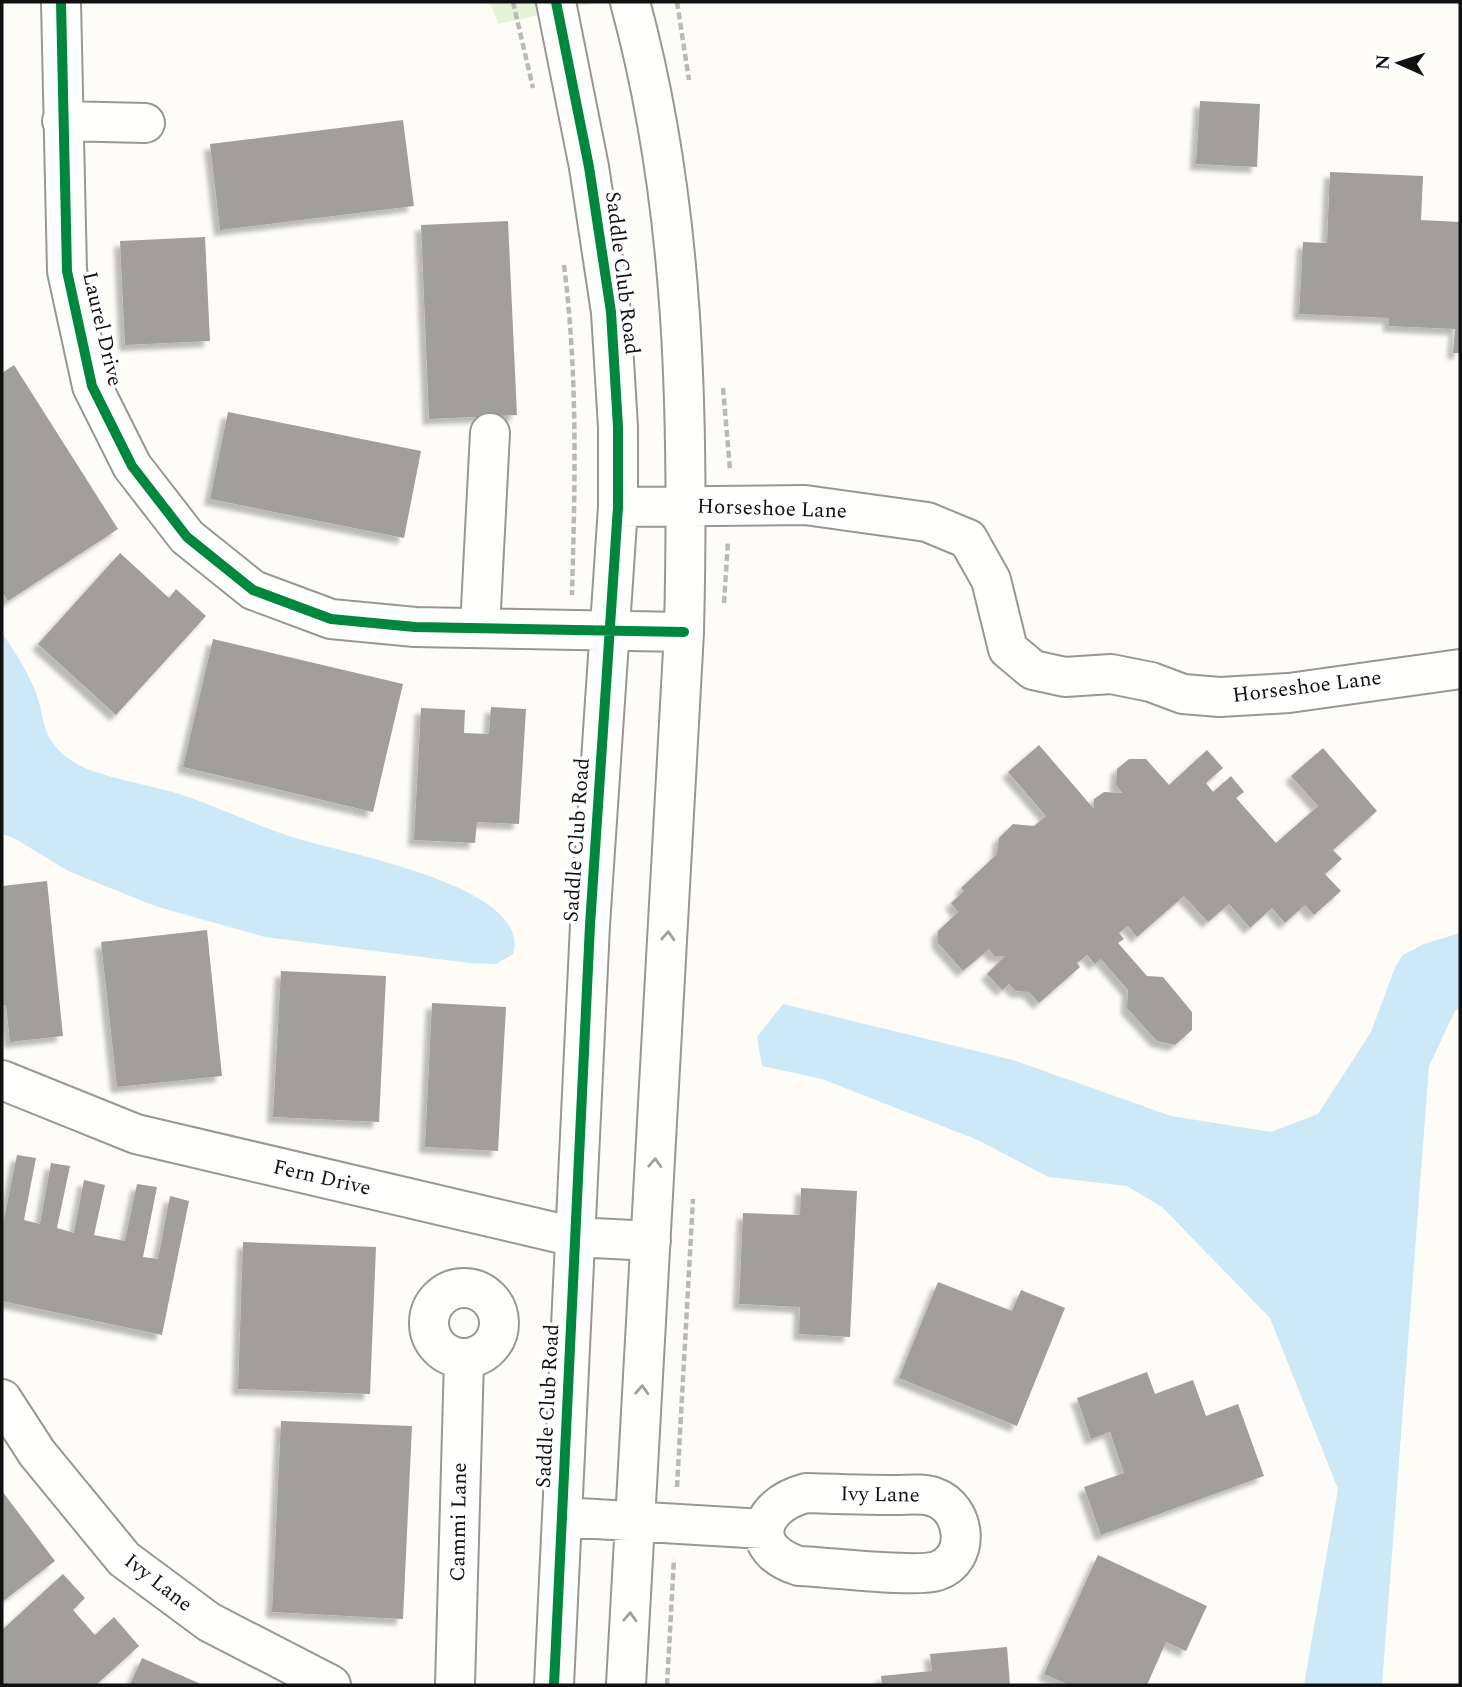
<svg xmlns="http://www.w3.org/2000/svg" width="1462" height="1687" font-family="Spectral,serif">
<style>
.green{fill:#e7f3d7}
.water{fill:#cde8f7}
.building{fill:#a19f9c;filter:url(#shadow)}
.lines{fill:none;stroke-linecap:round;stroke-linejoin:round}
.minor-casing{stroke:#979795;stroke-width:42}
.path{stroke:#b9b9b8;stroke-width:4.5;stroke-dasharray:7 3.5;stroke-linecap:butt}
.minor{stroke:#fffffe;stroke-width:38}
.cycleway-casing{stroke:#fff;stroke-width:15}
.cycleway{stroke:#00873e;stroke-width:10}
.oneway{stroke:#a0a09f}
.labels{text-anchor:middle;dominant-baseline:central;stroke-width:7;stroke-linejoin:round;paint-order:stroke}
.street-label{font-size:21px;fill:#111;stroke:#fff}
</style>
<defs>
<filter id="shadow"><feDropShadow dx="-6" dy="6" stdDeviation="2" flood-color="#0004"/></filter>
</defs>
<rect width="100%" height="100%" fill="#fdfcf7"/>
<!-- green -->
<path class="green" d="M 490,2 L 598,2 L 498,24 Z"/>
<!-- water -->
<path class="water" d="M 2,633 C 14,650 26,669 34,688 C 48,721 38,741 77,764 C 102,778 151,785 179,794 C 217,806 252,824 289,836 C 334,852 534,884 513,954 L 496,964 L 469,963 L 265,937 L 155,906 L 68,871 L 14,838 L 2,834 Z
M 1460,933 L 1460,1009 L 1455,1011 L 1429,1066 L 1382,1685 L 1304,1685 L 1338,1489 L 1270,1318 L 1162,1207 L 1127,1186 L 1048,1177 L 978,1140 L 822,1079 L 762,1066 L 757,1037 L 783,1004 L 1013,1060 L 1171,1116 L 1271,1132 L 1318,1114 L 1371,1032 L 1396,965 L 1403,955 L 1424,944 Z"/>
<!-- building -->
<path class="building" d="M 1200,101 L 1260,104 L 1257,167 L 1196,164 Z
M 403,120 L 414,206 L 220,230 L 210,144 Z
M 1330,172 L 1423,176 L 1421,220 L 1460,222 L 1460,353 L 1453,353 L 1455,329 L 1389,326 L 1389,318 L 1299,314 L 1303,242 L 1327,243 Z
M 508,221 L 517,415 L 429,419 L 421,225 Z
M 205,237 L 210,341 L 125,345 L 120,241 Z
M 14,365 L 118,529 L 8,601 L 2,592 L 2,373 Z
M 228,412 L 421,451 L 404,538 L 210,499 Z
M 120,553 L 169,598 L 176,589 L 206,616 L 116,715 L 38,644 Z
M 213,639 L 403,684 L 373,812 L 183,767 Z
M 491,707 L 526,709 L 519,824 L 477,822 L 475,843 L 414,840 L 421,708 L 465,710 L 464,733 L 489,734 Z
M 1039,745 L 1094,809 L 1094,799 L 1104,792 L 1122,793 L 1116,785 L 1117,769 L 1129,759 L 1146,759 L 1169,785 L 1207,750 L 1223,768 L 1206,783 L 1213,792 L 1231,776 L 1244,792 L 1236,798 L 1276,843 L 1318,806 L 1291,776 L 1323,748 L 1377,811 L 1333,850 L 1342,859 L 1325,874 L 1341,891 L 1314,915 L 1305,905 L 1285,923 L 1272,908 L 1250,928 L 1229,904 L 1208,922 L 1184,896 L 1137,937 L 1128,926 L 1119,933 L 1124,939 L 1118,943 L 1147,976 L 1163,977 L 1192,1012 L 1192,1030 L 1175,1045 L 1157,1041 L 1127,1008 L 1128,990 L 1101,959 L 1095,964 L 1087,955 L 1077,963 L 1080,967 L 1039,1003 L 1029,992 L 1016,991 L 1009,984 L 1002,990 L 987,974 L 1005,956 L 994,956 L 989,949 L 963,971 L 938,943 L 938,931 L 958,912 L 951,903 L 964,891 L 961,888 L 997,854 L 999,838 L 1013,824 L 1034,826 L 1046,816 L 1008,772 Z
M 47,881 L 63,1036 L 10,1042 L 6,1005 L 2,1005 L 2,886 Z
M 207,930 L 222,1076 L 117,1087 L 101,942 Z
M 281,971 L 386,976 L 379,1122 L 273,1117 Z
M 432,1003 L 506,1007 L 498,1151 L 425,1147 Z
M 17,1155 L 36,1158 L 24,1220 L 40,1224 L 51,1163 L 70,1166 L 57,1228 L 74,1233 L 84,1180 L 105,1185 L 94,1235 L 125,1241 L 137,1184 L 157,1187 L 143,1257 L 158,1259 L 170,1196 L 189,1201 L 162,1335 L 2,1301 L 2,1229 Z
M 801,1188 L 857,1191 L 850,1337 L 799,1334 L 800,1307 L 739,1304 L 743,1213 L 800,1215 Z
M 243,1242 L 376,1247 L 370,1394 L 238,1389 Z
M 938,1282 L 1012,1311 L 1021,1290 L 1065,1308 L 1017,1426 L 899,1378 Z
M 1147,1372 L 1155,1394 L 1193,1380 L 1206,1416 L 1238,1404 L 1264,1476 L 1101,1535 L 1084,1487 L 1124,1473 L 1110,1432 L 1091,1439 L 1077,1398 Z
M 281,1421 L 412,1426 L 403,1619 L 272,1612 Z
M 2,1491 L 55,1561 L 2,1602 Z
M 1098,1555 L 1207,1606 L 1186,1651 L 1166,1642 L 1147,1685 L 1069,1685 L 1044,1674 Z
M 63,1574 L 85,1598 L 73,1610 L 95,1635 L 114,1617 L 139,1646 L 96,1685 L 2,1685 L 2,1630 Z
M 1007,1647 L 1010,1685 L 882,1685 L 881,1676 L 932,1671 L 930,1654 Z
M 142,1658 L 203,1685 L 130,1685 Z"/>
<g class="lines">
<!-- minor casing -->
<g class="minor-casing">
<path id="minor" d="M 61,2 L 67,271 L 92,386 L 132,466 L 187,537 L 253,590 L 331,619 L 415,627 L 684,632
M 62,121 L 145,123
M 618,507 L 805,505 L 927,522 L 968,539 L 991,580 L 1008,649 L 1033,670 L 1065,677 L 1111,674 L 1151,682 L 1183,694 L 1220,697 L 1289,693 L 1460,669
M 480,628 L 490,433
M 2,1080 L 136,1134 L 575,1237 L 651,1241
M429 1323a35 35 0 1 1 70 0a35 35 0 1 1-70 0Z
M 2,1399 L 37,1453 L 124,1559 L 209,1622 L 331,1685
M 806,1493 C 836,1494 866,1495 897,1495 C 908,1495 923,1493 934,1497 C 966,1508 972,1559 937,1571 C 914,1578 829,1567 799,1566 C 747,1550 757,1506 806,1493 Z
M 562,1517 L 764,1529
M 455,1685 L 464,1359
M 554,1685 L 590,925 L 618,507 L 618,427 L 611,312 L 589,167 L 556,2
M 626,1685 L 684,632 C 689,420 686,207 630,2"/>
</g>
<!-- path -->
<path class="path" d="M 513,2 L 533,88
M 677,2 L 689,80
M 564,265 C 578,376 575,485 572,595
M 723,388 L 730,470
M 724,603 L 728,542
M 677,1487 L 693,1199
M 667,1685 L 674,1559"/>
<!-- minor -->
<use href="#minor" class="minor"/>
<!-- cycleway casing -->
<g class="cycleway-casing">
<path id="cycleway" d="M 61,2 L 67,271 L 92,386 L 132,466 L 187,537 L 253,590 L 331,619 L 415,627 L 684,632
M 554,1685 L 590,925 L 618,507 L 618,427 L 611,312 L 589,167 L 556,2"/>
</g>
<!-- cycleway -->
<use href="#cycleway" class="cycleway"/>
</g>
<!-- one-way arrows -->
<defs><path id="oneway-chevron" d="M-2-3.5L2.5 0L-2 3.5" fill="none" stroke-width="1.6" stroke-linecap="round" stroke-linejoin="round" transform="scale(1.75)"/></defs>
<g class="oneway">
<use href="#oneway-chevron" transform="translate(668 936) rotate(-87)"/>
<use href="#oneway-chevron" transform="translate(655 1163) rotate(-87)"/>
<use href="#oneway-chevron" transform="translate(642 1390) rotate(-87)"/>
<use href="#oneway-chevron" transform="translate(630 1617) rotate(-87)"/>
</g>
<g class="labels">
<!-- street labels -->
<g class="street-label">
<text transform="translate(622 273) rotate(83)">Saddle Club Road</text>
<text transform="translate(102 329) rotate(77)">Laurel Drive</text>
<text transform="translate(772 509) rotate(2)">Horseshoe Lane</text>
<text transform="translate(1307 687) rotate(-7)">Horseshoe Lane</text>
<text transform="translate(577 840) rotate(-86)">Saddle Club Road</text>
<text transform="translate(322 1178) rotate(13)">Fern Drive</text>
<text transform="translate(548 1406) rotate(-87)">Saddle Club Road</text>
<text transform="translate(880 1495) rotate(1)">Ivy Lane</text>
<text transform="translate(459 1522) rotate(-89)">Cammi Lane</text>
<text transform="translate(158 1583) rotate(38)">Ivy Lane</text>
</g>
</g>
<!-- border -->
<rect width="1462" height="1687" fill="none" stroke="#111111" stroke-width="7"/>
<!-- north arrow -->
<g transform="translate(1399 63) rotate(273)" stroke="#ffffff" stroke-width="5" paint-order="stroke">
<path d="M0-5L12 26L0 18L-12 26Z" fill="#111111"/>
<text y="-10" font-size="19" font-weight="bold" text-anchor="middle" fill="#111111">N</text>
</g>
</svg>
